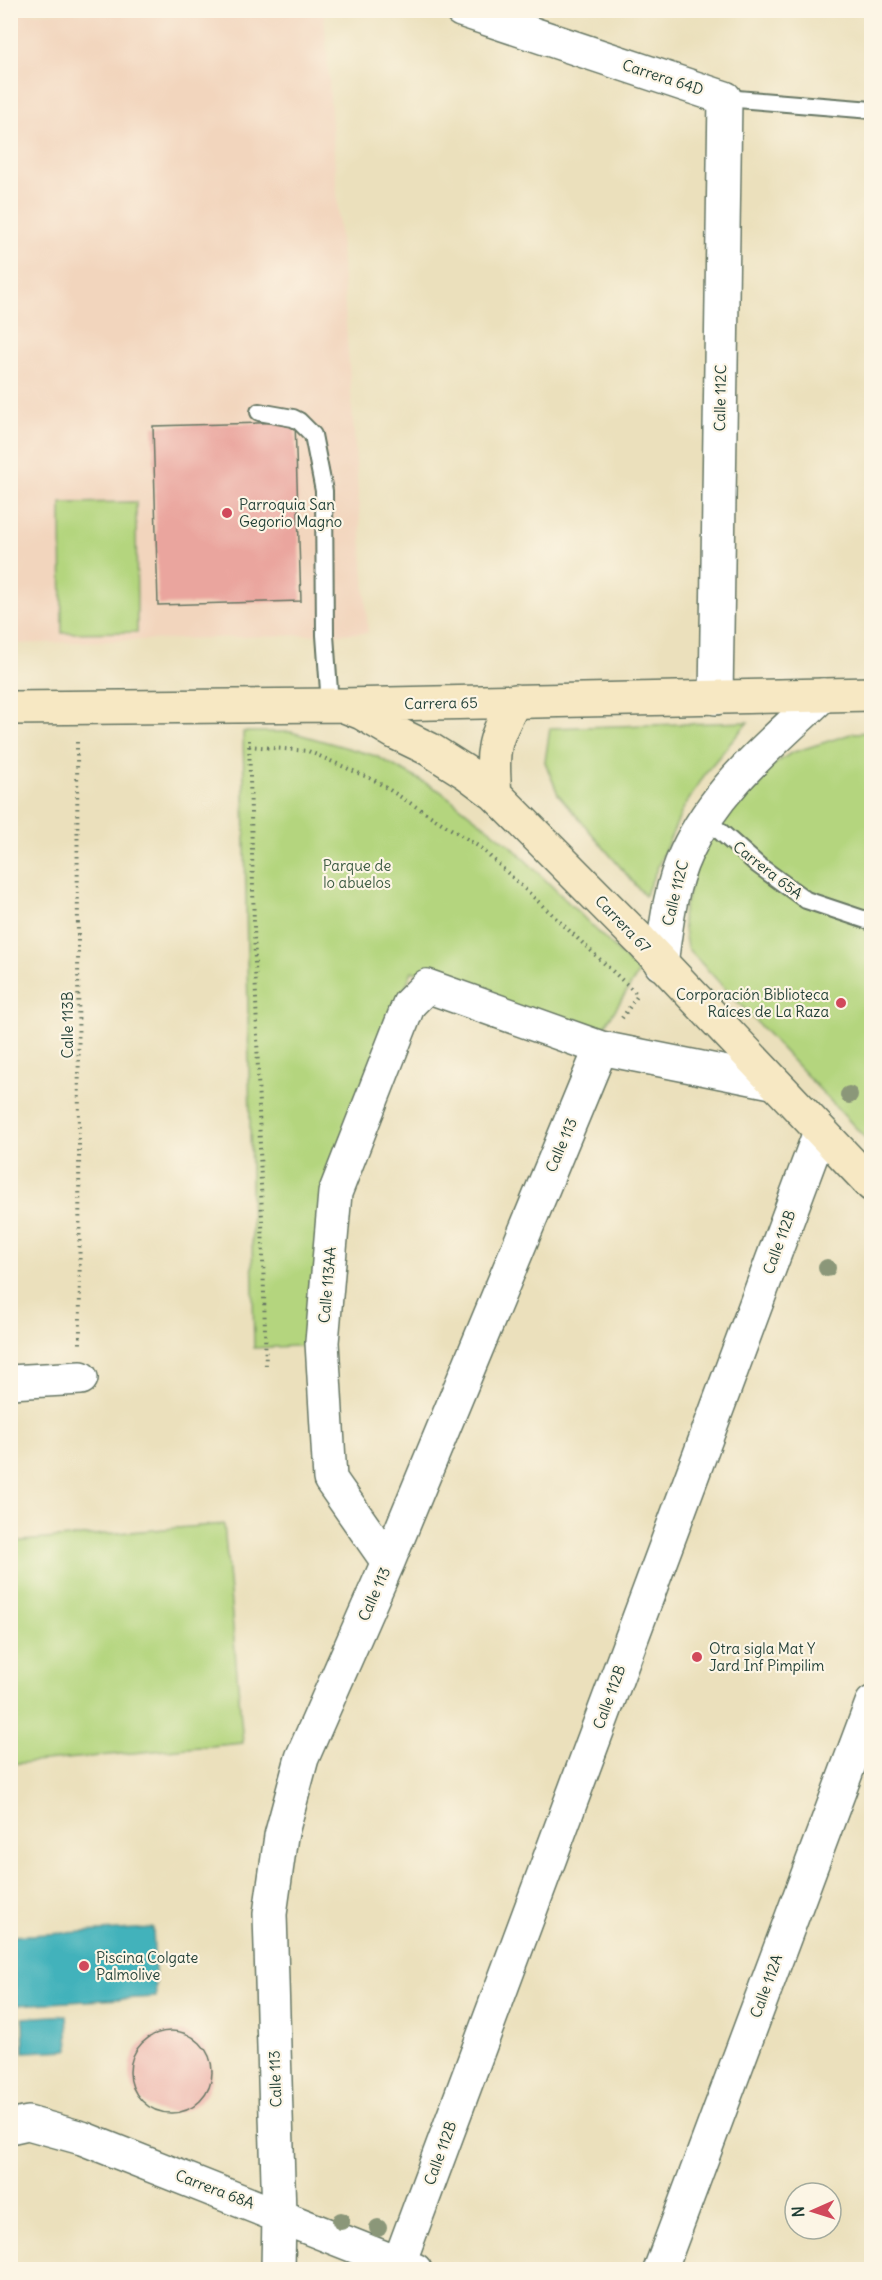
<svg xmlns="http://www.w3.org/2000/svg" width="882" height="2280" font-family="Delius,sans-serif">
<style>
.built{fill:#f2d5bd}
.green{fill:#b4d57e;stroke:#6a8959;stroke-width:1.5}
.water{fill:#42b2bb;stroke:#307878;stroke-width:1.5}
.building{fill:#eaa59e}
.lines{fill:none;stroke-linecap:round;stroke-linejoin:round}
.lane-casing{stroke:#667664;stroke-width:20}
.street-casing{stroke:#667664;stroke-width:36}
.secondary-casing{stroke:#667664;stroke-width:36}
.path{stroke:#667664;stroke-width:4;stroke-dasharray:1.5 4.5;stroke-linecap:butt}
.lane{stroke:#fff;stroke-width:16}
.street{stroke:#fff;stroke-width:33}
.secondary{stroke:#f7e8c3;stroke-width:33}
.tree{fill:#8b9779}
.poi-dot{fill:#d1495b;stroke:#fcf5e5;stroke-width:2}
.labels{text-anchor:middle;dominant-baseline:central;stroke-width:4.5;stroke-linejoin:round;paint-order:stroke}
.street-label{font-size:15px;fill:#1f3d34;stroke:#fcf5e5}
.poi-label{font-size:15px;fill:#1f3d34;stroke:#fcf5e5;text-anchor:start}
.park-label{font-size:15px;fill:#3d5b43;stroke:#fcf5e5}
</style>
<rect width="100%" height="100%" fill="#fcf5e5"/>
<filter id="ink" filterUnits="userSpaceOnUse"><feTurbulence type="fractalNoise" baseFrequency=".0167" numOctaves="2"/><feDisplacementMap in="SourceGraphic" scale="12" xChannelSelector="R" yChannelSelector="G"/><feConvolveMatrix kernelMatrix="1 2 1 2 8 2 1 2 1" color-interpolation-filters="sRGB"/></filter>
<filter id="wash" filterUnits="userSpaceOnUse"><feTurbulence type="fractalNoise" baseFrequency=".008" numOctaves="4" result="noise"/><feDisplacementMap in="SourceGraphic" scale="24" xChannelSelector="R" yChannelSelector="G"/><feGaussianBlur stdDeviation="1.35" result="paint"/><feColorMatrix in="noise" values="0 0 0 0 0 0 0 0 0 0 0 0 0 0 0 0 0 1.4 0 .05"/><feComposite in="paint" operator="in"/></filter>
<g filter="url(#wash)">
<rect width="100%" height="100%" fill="#ebe0bc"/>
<!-- built -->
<path class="built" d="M 324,11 L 368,633 L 11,644 L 10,13 Z"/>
<!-- green -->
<path class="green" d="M 136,502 L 137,632 L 62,633 L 61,503 Z
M 748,722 L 707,771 L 683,809 L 645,896 L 558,794 L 545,762 L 550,728 Z
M 243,732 L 291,732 L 376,756 L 440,791 L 511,846 L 639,972 L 596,1040 L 412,971 L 325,1192 L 315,1345 L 254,1348 Z
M 871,732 L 871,1144 L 687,948 L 682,916 L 704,839 L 741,786 L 791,753 L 854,733 Z
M 224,1524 L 243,1743 L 11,1764 L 11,1542 Z"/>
<!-- water -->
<path class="water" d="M 153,1928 L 156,1997 L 16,2005 L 12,1936 Z
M 67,2015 L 69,2050 L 24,2052 L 23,2018 Z"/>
<g id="blocks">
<!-- building -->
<path class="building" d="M 295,422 L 301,601 L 158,605 L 153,426 Z
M130 2072a41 41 0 1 1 82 0a41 41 0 1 1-82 0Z"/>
</g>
</g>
<g filter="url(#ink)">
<use href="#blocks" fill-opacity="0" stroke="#667664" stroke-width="1.5"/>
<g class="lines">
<!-- lane casing -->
<g class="lane-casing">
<path id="lane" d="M 725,98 L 872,110
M 259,412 L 293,418 L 299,421 L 313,435 L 324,491 L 325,635 L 330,705
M 705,818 L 758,865 L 806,900 L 872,922"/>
</g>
<!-- street casing -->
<g class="street-casing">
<path id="street" d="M 461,10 L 725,98 L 716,698
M 661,964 C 666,927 670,887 686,853 C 716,788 772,743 823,695
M 10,1382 L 81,1378
M 388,1562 L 330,1479 L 322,1342 L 335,1193 L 409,1004 L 427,986 L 601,1048 L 772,1082
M 10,2127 L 28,2123 L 82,2138 L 415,2270
M 399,2263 L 820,1132
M 278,2270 L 279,2214 L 270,1914 L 281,1836 L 302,1758 L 388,1562 L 601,1048
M 660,2270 L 872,1703"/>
</g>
<!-- secondary casing -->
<g class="secondary-casing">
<path id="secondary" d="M 347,707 L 362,713 L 396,733 L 429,749 L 467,773 L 495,794 L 641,941 L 872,1185
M 10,708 L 342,705 L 872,694
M 495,794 C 491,749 493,740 515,701"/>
</g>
<!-- path -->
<path class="path" d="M 249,740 L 266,1368
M 77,742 L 80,1344
M 249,746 L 308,751 L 374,780 L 481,848 L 638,995
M 622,1018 L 638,995
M 10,2082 L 15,2092"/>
<!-- lane -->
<use href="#lane" class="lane"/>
<!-- street -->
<use href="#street" class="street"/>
<!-- secondary -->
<use href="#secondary" class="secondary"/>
</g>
<!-- trees -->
<g class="tree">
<circle cx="849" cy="1095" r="9"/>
<circle cx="827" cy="1268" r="9"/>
<circle cx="341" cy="2221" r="9"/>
<circle cx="378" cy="2228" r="9"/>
</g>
</g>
<!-- markers -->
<g class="poi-dot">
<circle cx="227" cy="513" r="6"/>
<circle cx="841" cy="1003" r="6"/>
<circle cx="697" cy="1657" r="6"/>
<circle cx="84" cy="1966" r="6"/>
</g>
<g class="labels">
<!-- street labels -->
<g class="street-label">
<text transform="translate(663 77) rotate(18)">Carrera 64D</text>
<text transform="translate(720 398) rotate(-89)">Calle 112C</text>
<text transform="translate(441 703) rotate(-1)">Carrera 65</text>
<text transform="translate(768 870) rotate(38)">Carrera 65A</text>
<text transform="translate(675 893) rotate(-76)">Calle 112C</text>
<text transform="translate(623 924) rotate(46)">Carrera 67</text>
<text transform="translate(67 1025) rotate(-90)">Calle 113B</text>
<text transform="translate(561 1145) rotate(-67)">Calle 113</text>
<text transform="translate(779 1242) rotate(-70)">Calle 112B</text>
<text transform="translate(327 1285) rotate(-85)">Calle 113AA</text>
<text transform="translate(374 1594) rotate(-66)">Calle 113</text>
<text transform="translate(609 1697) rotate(-70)">Calle 112B</text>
<text transform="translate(766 1986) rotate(-70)">Calle 112A</text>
<text transform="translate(275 2079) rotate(-92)">Calle 113</text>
<text transform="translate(440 2153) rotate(-70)">Calle 112B</text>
<text transform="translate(215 2189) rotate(21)">Carrera 68A</text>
</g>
<!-- poi labels -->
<g class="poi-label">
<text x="239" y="504">Parroquia San<tspan x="239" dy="17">Gegorio Magno</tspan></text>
<text x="829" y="994" text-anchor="end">Corporación Biblioteca<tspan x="829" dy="17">Raíces de La Raza</tspan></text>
<text x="709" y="1648">Otra sigla Mat Y<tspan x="709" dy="17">Jard Inf Pimpilim</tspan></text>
<text x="96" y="1957">Piscina Colgate<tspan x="96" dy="17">Palmolive</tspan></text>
</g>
<!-- park labels -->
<g class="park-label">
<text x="357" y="865">Parque de<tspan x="357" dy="17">lo abuelos</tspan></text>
</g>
</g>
<!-- margin -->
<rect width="882" height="2280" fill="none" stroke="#fcf5e5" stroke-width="36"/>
<!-- north arrow -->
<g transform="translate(813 2211) rotate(267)"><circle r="28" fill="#fcf5e5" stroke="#a4ab9e" stroke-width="1.5"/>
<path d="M0-4.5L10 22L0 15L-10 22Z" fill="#d1495b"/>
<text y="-9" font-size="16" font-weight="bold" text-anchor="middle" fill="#1f3d34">N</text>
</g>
</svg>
